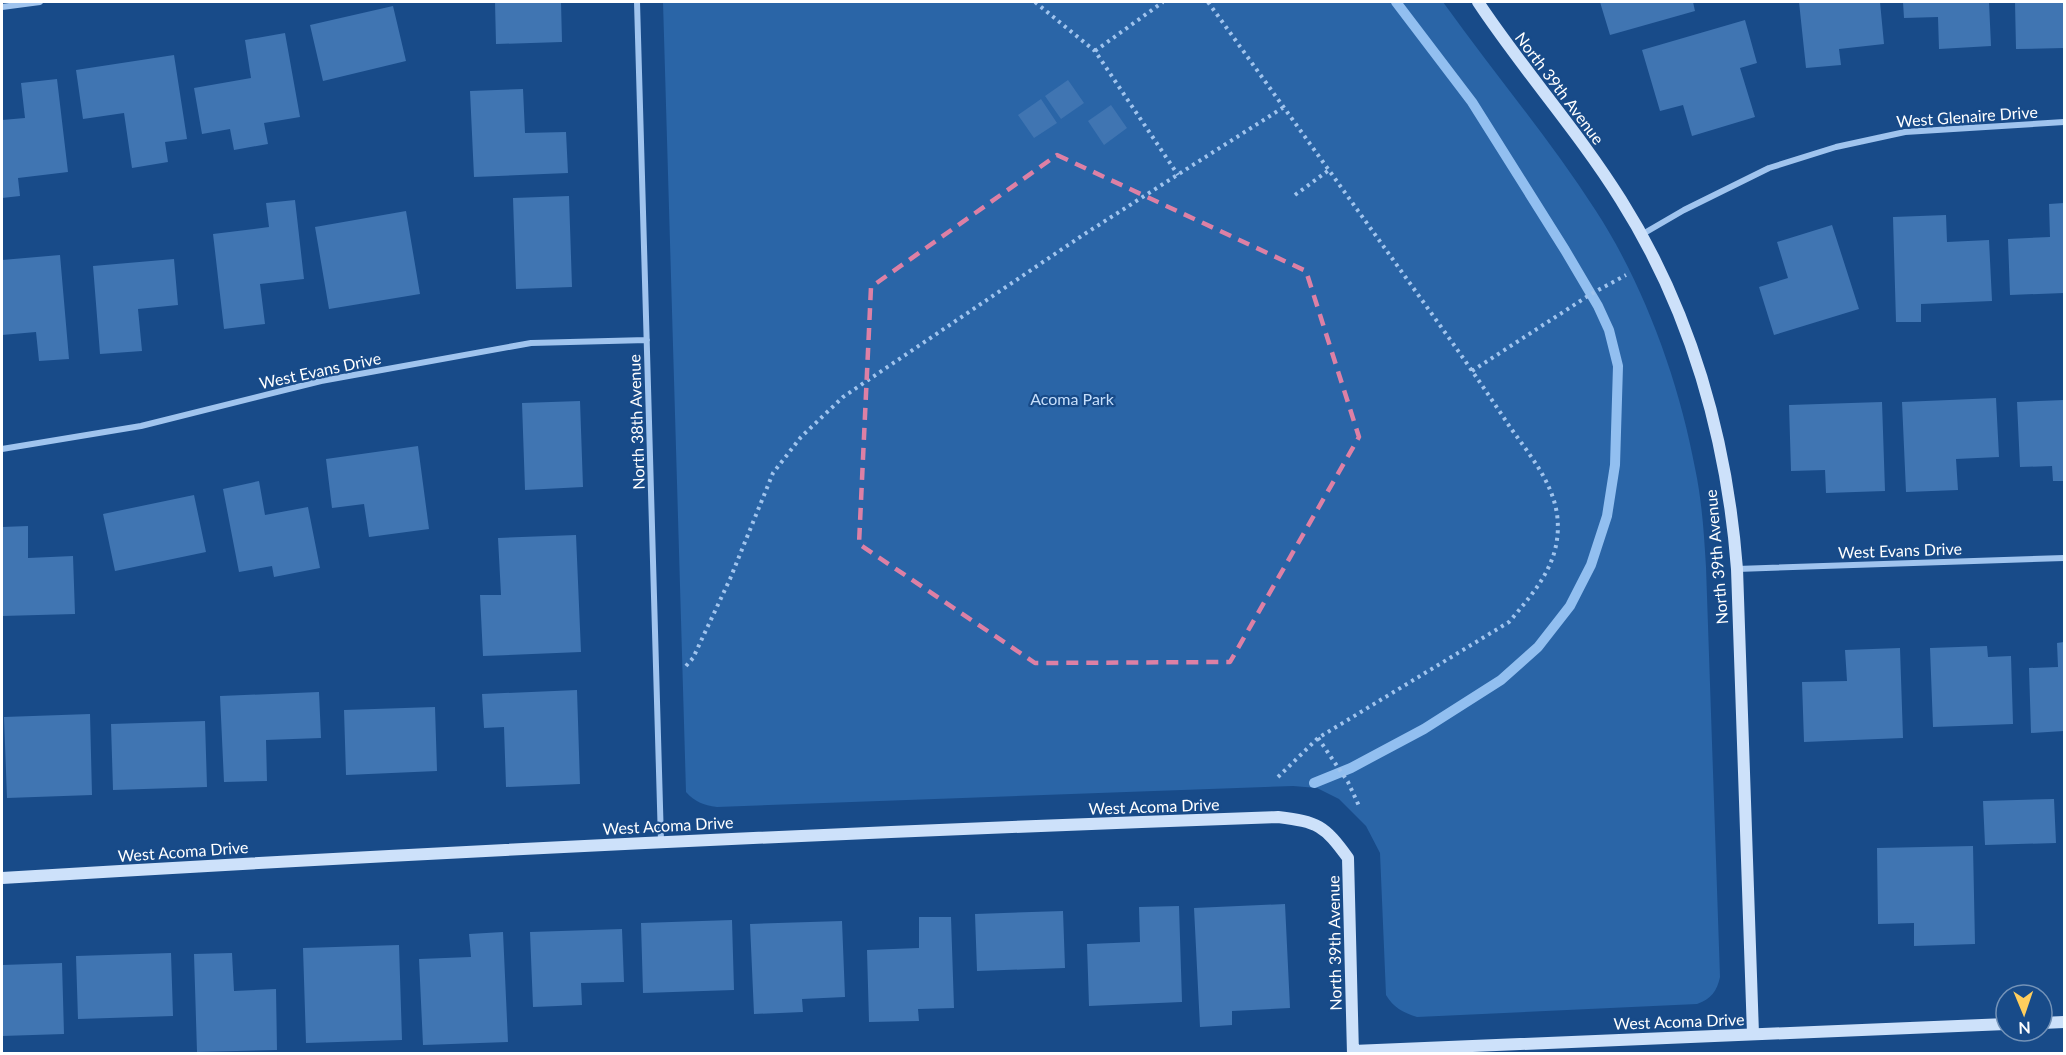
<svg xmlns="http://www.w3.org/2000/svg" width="2066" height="1055" font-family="Lato,sans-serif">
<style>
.green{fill:#2a65a7}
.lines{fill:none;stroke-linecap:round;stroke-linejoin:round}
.stream{stroke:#92bff0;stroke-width:10}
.building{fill:#4075b2}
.path{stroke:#a0c4ee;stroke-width:4;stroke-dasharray:3 4.5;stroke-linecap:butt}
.street{stroke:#a0c4ee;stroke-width:6}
.secondary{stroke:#cde1fa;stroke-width:12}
.marked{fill:none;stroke:#dd80a5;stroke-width:4.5;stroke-dasharray:12 8;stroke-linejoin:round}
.labels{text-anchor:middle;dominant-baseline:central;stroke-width:4.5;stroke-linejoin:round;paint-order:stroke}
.street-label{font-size:16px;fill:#fff;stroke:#184b89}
.park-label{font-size:16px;fill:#c6defa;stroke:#184b89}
</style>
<rect width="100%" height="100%" fill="#184b89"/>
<!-- green -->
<path class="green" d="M 663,2 L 1443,2 C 1493,72 1549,138 1596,211 C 1644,285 1679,381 1695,468 C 1702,501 1704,534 1706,567 L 1720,977 C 1717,991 1711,999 1697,1004 L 1417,1017 C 1402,1012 1394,1008 1386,995 L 1380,853 L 1366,826 L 1339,799 L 1317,788 L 1293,786 L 717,807 C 703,805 695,802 686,792 Z"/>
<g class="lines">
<!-- stream -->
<path class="stream" d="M 1314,783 L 1351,768 L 1424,729 L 1501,680 L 1538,647 L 1570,606 L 1591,565 L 1607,516 L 1615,465 L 1618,366 L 1609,330 L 1598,306 L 1565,250 L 1472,102 L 1396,2"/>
</g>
<!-- building -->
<path class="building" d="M 495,2 L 561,2 L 562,42 L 496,44 Z
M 1600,2 L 1693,2 L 1695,11 L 1610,35 Z
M 1799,2 L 1880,2 L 1884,44 L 1839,49 L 1841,65 L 1806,68 Z
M 1903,2 L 1989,2 L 1991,46 L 1939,49 L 1938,17 L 1904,18 Z
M 2015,2 L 2064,2 L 2064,48 L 2016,49 Z
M 393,6 L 406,61 L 323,81 L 310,25 Z
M 1745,20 L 1757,63 L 1740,68 L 1755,117 L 1692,136 L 1683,105 L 1660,111 L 1642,50 Z
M 285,33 L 300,117 L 264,123 L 268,144 L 234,150 L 230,129 L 202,134 L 194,88 L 251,78 L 245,40 Z
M 174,55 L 187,139 L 165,142 L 168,162 L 132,168 L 124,113 L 83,119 L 76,70 Z
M 57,79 L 68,172 L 18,178 L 20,196 L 2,198 L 2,120 L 25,118 L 21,83 Z
M 1068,80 L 1084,103 L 1061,119 L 1045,96 Z
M 523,89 L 525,133 L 566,132 L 568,173 L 474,177 L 470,91 Z
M 1041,99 L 1057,123 L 1034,138 L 1018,115 Z
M 1111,105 L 1127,128 L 1104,145 L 1088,121 Z
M 569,196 L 572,287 L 516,289 L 513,198 Z
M 295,200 L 304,279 L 260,284 L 265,324 L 224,329 L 213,234 L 269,227 L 266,203 Z
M 2064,203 L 2064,293 L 2010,295 L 2008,239 L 2050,237 L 2049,204 Z
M 406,211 L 420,294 L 329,309 L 315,227 Z
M 1946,215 L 1947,242 L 1989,240 L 1992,301 L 1921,304 L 1921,322 L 1896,322 L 1893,217 Z
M 1832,225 L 1859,309 L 1774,335 L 1759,287 L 1788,278 L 1777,242 Z
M 60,255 L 69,359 L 39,361 L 36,332 L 2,335 L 2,260 Z
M 174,259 L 178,305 L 138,309 L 142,351 L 100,354 L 93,266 Z
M 1996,398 L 1999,457 L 1956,459 L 1958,490 L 1906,492 L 1902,402 Z
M 2064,400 L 2064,481 L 2053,481 L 2052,466 L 2020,467 L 2017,402 Z
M 580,401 L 583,487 L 525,490 L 522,403 Z
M 1882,402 L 1885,491 L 1826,493 L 1825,470 L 1791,471 L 1789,405 Z
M 418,446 L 429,529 L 369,537 L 364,504 L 332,508 L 326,459 Z
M 259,481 L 265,515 L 308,507 L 320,568 L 274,577 L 272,566 L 239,572 L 223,489 Z
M 194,495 L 206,552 L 115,571 L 103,514 Z
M 28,526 L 28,558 L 73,556 L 75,614 L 2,616 L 2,527 Z
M 576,535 L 581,652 L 483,656 L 480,595 L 501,595 L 498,538 Z
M 2064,642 L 2064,731 L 2031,733 L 2029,668 L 2058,667 L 2057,643 Z
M 1987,646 L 1988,657 L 2011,656 L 2013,724 L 1933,727 L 1930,648 Z
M 1900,648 L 1903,738 L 1804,742 L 1802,682 L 1847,681 L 1845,650 Z
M 577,690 L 580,784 L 506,787 L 504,727 L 484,728 L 482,694 Z
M 319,692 L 321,738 L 266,740 L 267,781 L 224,782 L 220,696 Z
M 435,707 L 437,771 L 346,775 L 344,710 Z
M 90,714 L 92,795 L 7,798 L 4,717 Z
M 205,721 L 207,787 L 113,790 L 111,724 Z
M 2054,799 L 2056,843 L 1985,845 L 1983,801 Z
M 1973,846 L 1975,944 L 1914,946 L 1914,923 L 1878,924 L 1877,848 Z
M 1285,904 L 1290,1008 L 1232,1011 L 1232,1025 L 1200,1027 L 1194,908 Z
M 1179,906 L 1182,1002 L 1089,1006 L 1087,944 L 1140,942 L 1139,907 Z
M 1063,911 L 1065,968 L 977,971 L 975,914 Z
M 919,917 L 951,917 L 954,1008 L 918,1009 L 919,1021 L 869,1022 L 867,950 L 919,948 Z
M 732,920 L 734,990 L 643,993 L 641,923 Z
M 842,921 L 845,997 L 802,999 L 803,1012 L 754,1014 L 750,924 Z
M 622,929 L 624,982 L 581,983 L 582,1005 L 533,1007 L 530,932 Z
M 503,932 L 508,1042 L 423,1045 L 419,959 L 471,957 L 469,934 Z
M 399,945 L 402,1040 L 306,1043 L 303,948 Z
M 171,953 L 173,1016 L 78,1019 L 76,956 Z
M 232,953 L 234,991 L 276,989 L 277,1050 L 197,1052 L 194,954 Z
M 62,963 L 64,1034 L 2,1036 L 2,965 Z"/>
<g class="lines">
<!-- path -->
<path class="path" d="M 1035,2 L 1095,51 L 1178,175
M 1208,2 C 1290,116 1372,230 1454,345 C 1473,372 1492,400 1510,427 C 1529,454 1552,481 1557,514 C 1563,560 1537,589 1509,622 L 1318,738 L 1276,779
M 1095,51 L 1163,2
M 1295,195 L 1329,170
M 1472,371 L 1591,294 L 1626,275
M 686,666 L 693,658 L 730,579 L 773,473 L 801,437 L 843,397 L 1083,235 L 1284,107
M 1318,738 L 1348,782 L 1359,806"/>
<!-- street -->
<path class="street" d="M 637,2 L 661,841
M 2,7 L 40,2
M 1641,235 L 1684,210 L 1769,168 L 1836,147 L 1905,132 L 2064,122
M 2,449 L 141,426 L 321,381 L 531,343 L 647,340
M 1737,569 L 2064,558"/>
<!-- secondary -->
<path class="secondary" d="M 1478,2 C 1523,70 1578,131 1621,200 C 1691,311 1727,439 1737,569 L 1753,1034
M 2,878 C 427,852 852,832 1278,817 C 1318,822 1324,825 1348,858 L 1353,1054
M 2042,1023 L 2064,1022
M 1353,1051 L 2006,1024"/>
</g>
<!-- marked area -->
<path class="marked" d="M 1057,155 L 1306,271 L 1359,437 L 1230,662 L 1035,663 L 859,544 L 871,287 Z"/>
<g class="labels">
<!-- street labels -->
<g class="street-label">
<text transform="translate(1560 88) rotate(53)">North 39th Avenue</text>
<text transform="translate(1967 116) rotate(-4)">West Glenaire Drive</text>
<text transform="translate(320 370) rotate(-12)">West Evans Drive</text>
<text transform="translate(636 422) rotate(-92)">North 38th Avenue</text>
<text transform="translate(1900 550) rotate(-2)">West Evans Drive</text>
<text transform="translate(1716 557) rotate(-95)">North 39th Avenue</text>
<text transform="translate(1154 806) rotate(-2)">West Acoma Drive</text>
<text transform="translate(668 825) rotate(-3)">West Acoma Drive</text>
<text transform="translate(183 851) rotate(-4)">West Acoma Drive</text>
<text transform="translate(1334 943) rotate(-91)">North 39th Avenue</text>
<text transform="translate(1679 1021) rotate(-2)">West Acoma Drive</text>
</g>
<!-- park labels -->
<g class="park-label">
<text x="1072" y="398">Acoma Park</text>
</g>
</g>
<!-- border -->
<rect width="2066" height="1055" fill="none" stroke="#ffffff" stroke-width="6"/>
<!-- north arrow -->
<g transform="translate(2024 1013) rotate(178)"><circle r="28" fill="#184b89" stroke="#7493b8" stroke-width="1.5"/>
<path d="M0-4.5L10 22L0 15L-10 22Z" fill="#ffce5d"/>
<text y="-9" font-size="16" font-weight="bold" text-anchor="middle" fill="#ffffff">N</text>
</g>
</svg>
